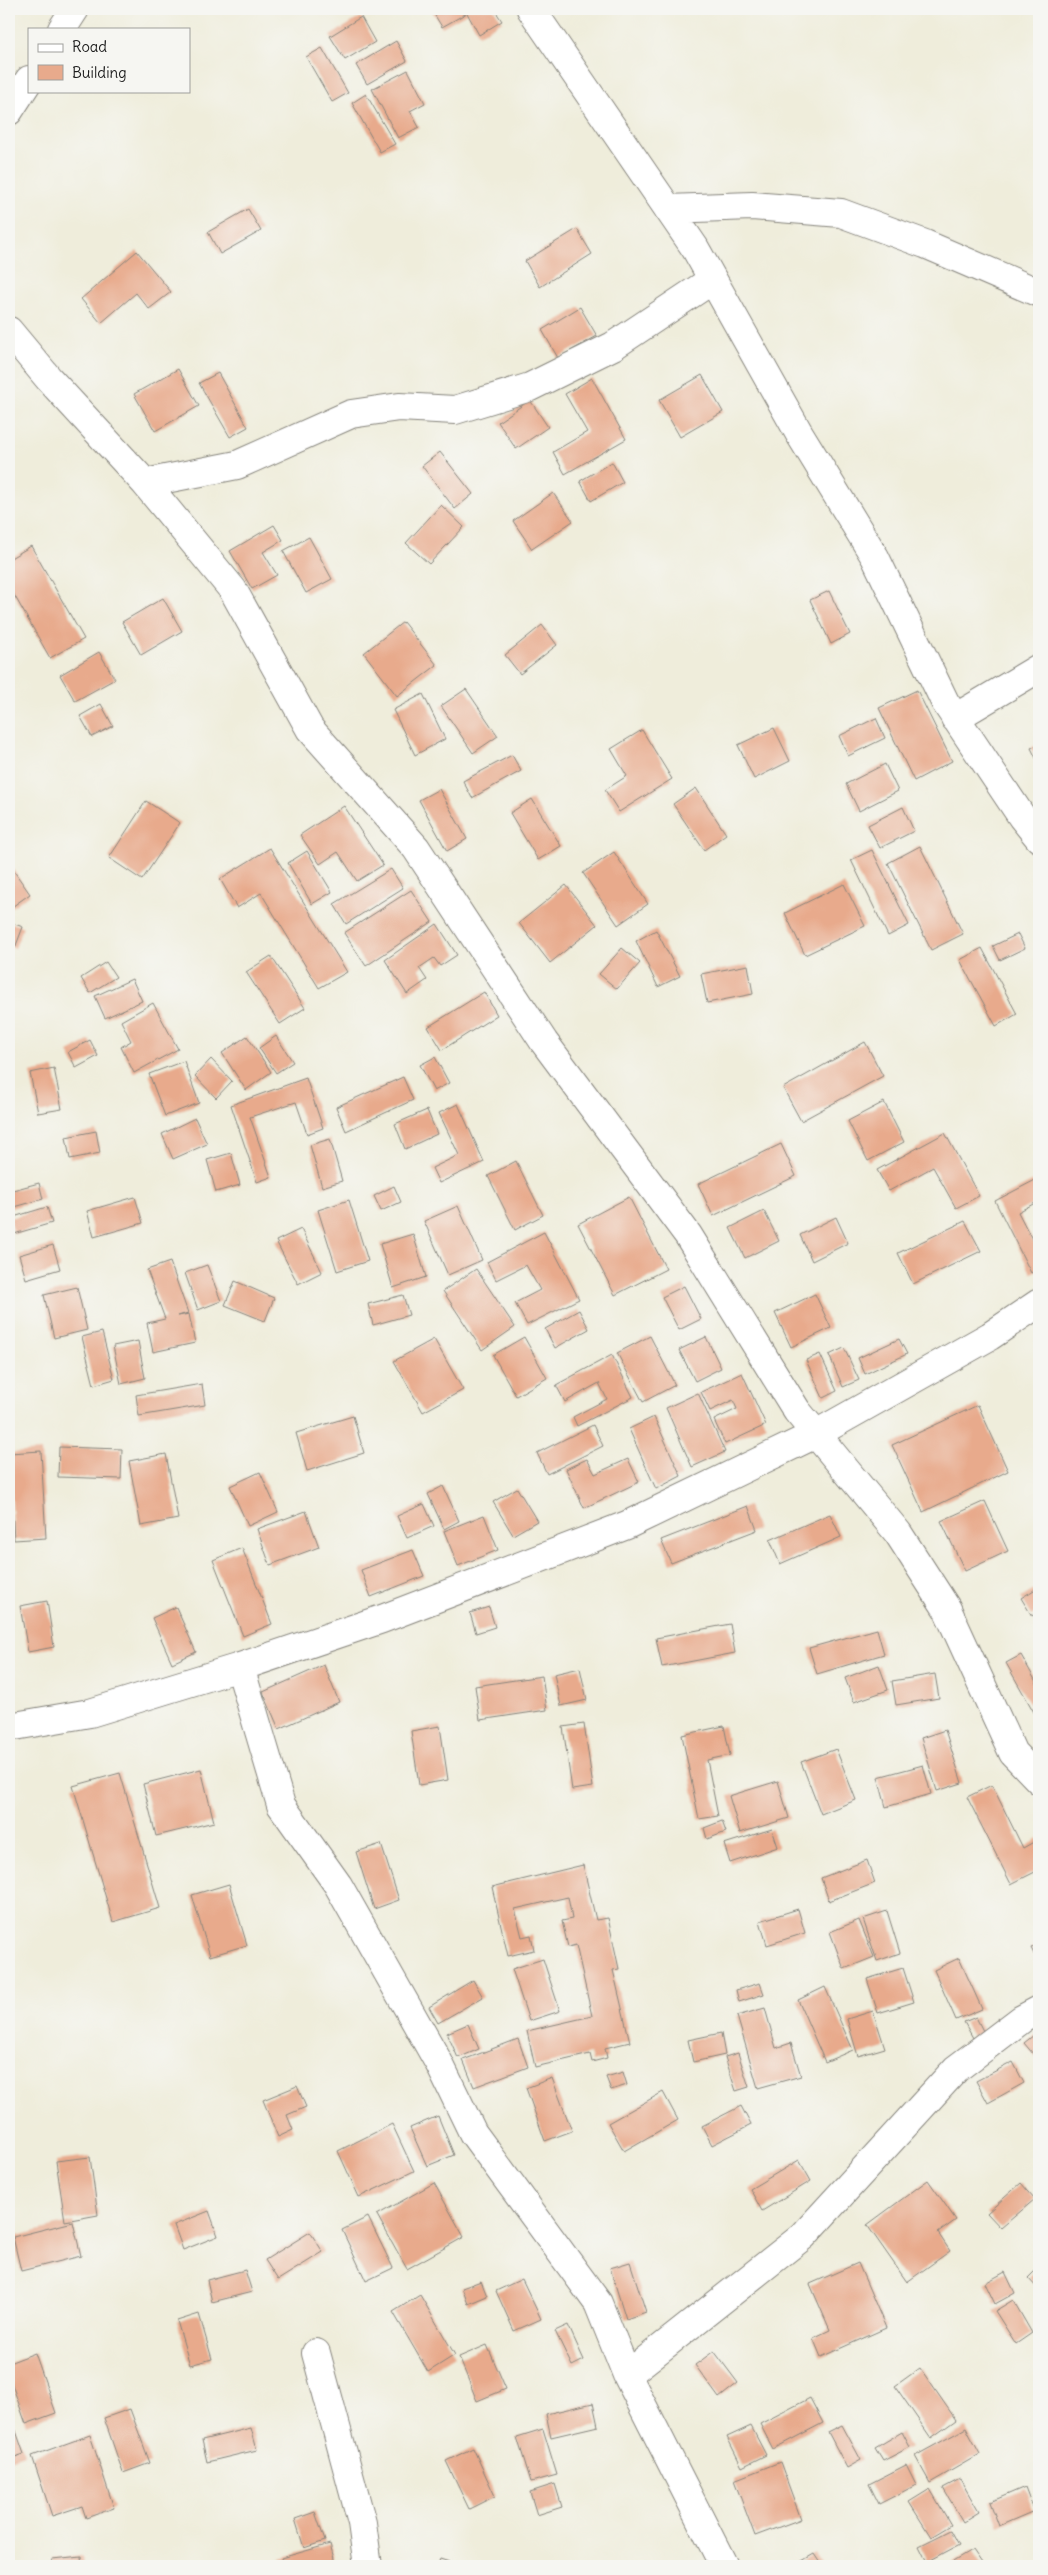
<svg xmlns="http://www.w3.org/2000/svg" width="1048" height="2575" font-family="Delius,sans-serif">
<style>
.building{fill:#e8aa8c}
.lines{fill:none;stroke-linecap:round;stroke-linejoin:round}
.minor-casing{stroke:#86847c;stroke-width:30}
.minor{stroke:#fff;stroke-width:28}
</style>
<rect width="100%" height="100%" fill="#f6f6f2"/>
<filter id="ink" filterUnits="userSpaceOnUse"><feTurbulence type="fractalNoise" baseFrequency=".02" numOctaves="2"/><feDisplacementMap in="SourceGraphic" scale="10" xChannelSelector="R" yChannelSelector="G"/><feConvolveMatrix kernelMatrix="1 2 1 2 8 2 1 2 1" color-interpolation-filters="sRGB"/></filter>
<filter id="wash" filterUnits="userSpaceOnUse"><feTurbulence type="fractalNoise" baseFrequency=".0096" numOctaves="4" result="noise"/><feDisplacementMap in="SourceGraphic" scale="20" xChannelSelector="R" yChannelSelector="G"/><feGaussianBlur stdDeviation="1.12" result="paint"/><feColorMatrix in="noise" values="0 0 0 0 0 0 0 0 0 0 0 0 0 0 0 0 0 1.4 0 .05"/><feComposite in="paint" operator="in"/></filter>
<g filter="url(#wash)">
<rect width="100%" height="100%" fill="#efeddb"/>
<g id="blocks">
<!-- building -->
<path class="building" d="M 431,9 L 494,9 L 502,21 L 479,35 L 467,13 L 442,27 Z
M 361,17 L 375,42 L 345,60 L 330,36 Z
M 396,41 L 407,61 L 367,84 L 356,65 Z
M 322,48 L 348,93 L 332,102 L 306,57 Z
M 408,70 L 425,103 L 410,111 L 419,127 L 398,138 L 372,89 Z
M 366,94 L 395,144 L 380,152 L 352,103 Z
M 248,209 L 261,231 L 220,254 L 208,232 Z
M 577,229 L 592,254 L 540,287 L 525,261 Z
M 137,251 L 171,292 L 149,309 L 136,293 L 101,323 L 81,299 Z
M 580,307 L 597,336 L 558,358 L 542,330 Z
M 178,369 L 199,406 L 155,431 L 134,394 Z
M 218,373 L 248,427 L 230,437 L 199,383 Z
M 702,375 L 723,412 L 680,437 L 659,400 Z
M 592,378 L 626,439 L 565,474 L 553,452 L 587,432 L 565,394 Z
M 530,400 L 548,427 L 516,449 L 498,422 Z
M 440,452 L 473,494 L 455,509 L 422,466 Z
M 612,462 L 623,482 L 591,501 L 580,481 Z
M 553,493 L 573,521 L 532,549 L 513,521 Z
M 441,505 L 464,527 L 429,564 L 406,543 Z
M 274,525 L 283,540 L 263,552 L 277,575 L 252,589 L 230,551 Z
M 309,537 L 332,579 L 306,593 L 283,551 Z
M 31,546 L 84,639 L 50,658 L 9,586 L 9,559 Z
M 829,591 L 850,634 L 831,644 L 810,600 Z
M 163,598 L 182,631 L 141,655 L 122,622 Z
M 403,622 L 437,665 L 397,696 L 364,653 Z
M 542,625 L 557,645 L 520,674 L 505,655 Z
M 99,652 L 115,679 L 75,701 L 60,675 Z
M 466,689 L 498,736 L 473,753 L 441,706 Z
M 917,690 L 952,761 L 914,781 L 879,708 Z
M 423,694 L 445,739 L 415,755 L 393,710 Z
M 101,704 L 113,726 L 92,737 L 80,716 Z
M 876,718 L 885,738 L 848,756 L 839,736 Z
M 774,728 L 790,761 L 754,779 L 738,745 Z
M 642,730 L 672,779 L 619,812 L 605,790 L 627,776 L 611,749 Z
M 1039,744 L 1039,764 L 1031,748 Z
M 512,755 L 521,771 L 472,798 L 463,781 Z
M 885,764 L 898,791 L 859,811 L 846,784 Z
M 696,788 L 726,834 L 704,850 L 673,804 Z
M 439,789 L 467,839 L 447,851 L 419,800 Z
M 532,799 L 561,846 L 538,860 L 510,813 Z
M 146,801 L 180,823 L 142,880 L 109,858 Z
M 344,806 L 383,865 L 357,881 L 338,852 L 320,864 L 300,835 Z
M 903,807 L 914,831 L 880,848 L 868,825 Z
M 920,846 L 963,934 L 931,950 L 888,863 Z
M 270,848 L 347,972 L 319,988 L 261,893 L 237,908 L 220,879 Z
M 872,850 L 909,925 L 888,936 L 851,860 Z
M 307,851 L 332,892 L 312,904 L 288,863 Z
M 614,852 L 648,904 L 618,925 L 583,873 Z
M 9,864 L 30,894 L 9,909 Z
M 391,869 L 403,888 L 346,924 L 334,904 Z
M 844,884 L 865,926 L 805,955 L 785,913 Z
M 566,885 L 597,925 L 550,963 L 519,923 Z
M 411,890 L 432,922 L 366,966 L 344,933 Z
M 9,922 L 23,927 L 15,948 L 9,946 Z
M 437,924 L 457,955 L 440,966 L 434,958 L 419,968 L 427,980 L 407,994 L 385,960 Z
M 656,930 L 680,976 L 658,987 L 636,941 Z
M 1018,934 L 1025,948 L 1000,960 L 993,946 Z
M 622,948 L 640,963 L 617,989 L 599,974 Z
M 982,948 L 1017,1014 L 996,1026 L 960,960 Z
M 271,956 L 305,1008 L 280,1024 L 246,972 Z
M 106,962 L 116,977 L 90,993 L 81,978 Z
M 748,965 L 753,994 L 707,1003 L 701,974 Z
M 132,979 L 142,1001 L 105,1018 L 95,996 Z
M 484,992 L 497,1015 L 442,1050 L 428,1027 Z
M 153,1003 L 178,1049 L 134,1073 L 121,1047 L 131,1041 L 121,1021 Z
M 247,1036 L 271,1072 L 246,1090 L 222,1053 Z
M 276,1036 L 293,1062 L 276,1073 L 259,1048 Z
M 90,1040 L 98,1056 L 76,1068 L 68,1052 Z
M 865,1042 L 883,1076 L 801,1121 L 783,1088 Z
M 435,1057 L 449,1083 L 434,1091 L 420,1065 Z
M 211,1059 L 232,1081 L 216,1098 L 195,1076 Z
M 184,1061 L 199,1103 L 165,1116 L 149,1074 Z
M 54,1068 L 62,1109 L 38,1113 L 30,1073 Z
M 403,1077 L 413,1100 L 346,1131 L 336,1107 Z
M 306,1078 L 323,1128 L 307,1134 L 296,1102 L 250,1117 L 271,1177 L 257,1182 L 231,1105 Z
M 884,1102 L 904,1142 L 868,1161 L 848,1121 Z
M 458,1104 L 484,1162 L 439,1183 L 432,1168 L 459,1155 L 439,1113 Z
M 427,1110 L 437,1134 L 405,1149 L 395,1124 Z
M 195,1118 L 207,1144 L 173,1159 L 162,1134 Z
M 96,1131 L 100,1153 L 70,1159 L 66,1137 Z
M 945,1133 L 979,1196 L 956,1208 L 933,1167 L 889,1191 L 877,1170 Z
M 330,1139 L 342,1181 L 322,1187 L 310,1145 Z
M 781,1144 L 796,1176 L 713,1216 L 698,1184 Z
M 231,1153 L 240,1185 L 216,1192 L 207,1160 Z
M 516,1161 L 543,1215 L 515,1230 L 488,1176 Z
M 1039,1178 L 1039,1201 L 1018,1212 L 1034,1243 L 1039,1240 L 1039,1269 L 1031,1273 L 995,1201 Z
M 39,1183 L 43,1199 L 11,1208 L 9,1191 Z
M 394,1186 L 401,1202 L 381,1211 L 374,1196 Z
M 135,1197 L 143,1223 L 94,1237 L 87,1211 Z
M 629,1197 L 666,1269 L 615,1295 L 578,1224 Z
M 349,1200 L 368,1261 L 337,1271 L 318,1210 Z
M 458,1206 L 482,1260 L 448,1275 L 424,1221 Z
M 47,1207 L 52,1223 L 14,1234 L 10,1218 Z
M 764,1211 L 779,1241 L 745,1258 L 730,1228 Z
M 836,1217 L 848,1243 L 812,1261 L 800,1235 Z
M 965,1221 L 981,1251 L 913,1284 L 898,1253 Z
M 301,1229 L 322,1272 L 298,1284 L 276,1241 Z
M 544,1232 L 579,1299 L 527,1325 L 515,1303 L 540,1290 L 526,1265 L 496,1280 L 487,1262 Z
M 413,1234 L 426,1277 L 393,1288 L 380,1244 Z
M 53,1245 L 60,1269 L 26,1279 L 19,1255 Z
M 170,1262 L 188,1313 L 178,1316 L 189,1314 L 195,1343 L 153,1352 L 147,1323 L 165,1319 L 147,1270 Z
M 207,1265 L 221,1301 L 198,1310 L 185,1273 Z
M 476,1269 L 515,1327 L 482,1350 L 443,1291 Z
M 235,1281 L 274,1298 L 265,1321 L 225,1305 Z
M 684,1286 L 701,1319 L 679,1330 L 662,1297 Z
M 77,1287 L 87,1330 L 54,1338 L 44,1295 Z
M 815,1294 L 831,1328 L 791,1347 L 775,1313 Z
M 403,1295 L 409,1315 L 373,1325 L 368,1304 Z
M 579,1310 L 589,1329 L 555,1348 L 545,1329 Z
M 102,1332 L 114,1379 L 94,1385 L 82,1337 Z
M 650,1336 L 675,1385 L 643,1402 L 617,1353 Z
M 524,1337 L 547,1378 L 516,1396 L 493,1355 Z
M 706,1337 L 721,1368 L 695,1381 L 679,1350 Z
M 434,1339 L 463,1390 L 423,1412 L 394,1361 Z
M 899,1339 L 907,1354 L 865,1374 L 858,1358 Z
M 138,1341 L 145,1378 L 121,1384 L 113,1346 Z
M 844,1348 L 859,1380 L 843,1387 L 829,1355 Z
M 820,1354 L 837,1391 L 823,1398 L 806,1360 Z
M 612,1355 L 633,1397 L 577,1426 L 573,1417 L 607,1399 L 599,1383 L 565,1402 L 556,1385 Z
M 742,1373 L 766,1425 L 725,1444 L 714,1420 L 737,1409 L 733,1400 L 710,1411 L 701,1392 Z
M 202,1384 L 205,1405 L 139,1416 L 136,1395 Z
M 698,1393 L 725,1452 L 692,1467 L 666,1408 Z
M 978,1405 L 1008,1471 L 923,1512 L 892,1445 Z
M 353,1416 L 364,1453 L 307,1471 L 296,1433 Z
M 654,1417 L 681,1476 L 656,1489 L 629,1429 Z
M 593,1425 L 603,1446 L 547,1474 L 537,1453 Z
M 59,1447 L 122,1449 L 121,1479 L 58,1477 Z
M 41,1451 L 46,1538 L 14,1540 L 9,1453 Z
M 166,1454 L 178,1519 L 141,1526 L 129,1461 Z
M 587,1459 L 595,1474 L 628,1459 L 639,1482 L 584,1508 L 566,1469 Z
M 260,1472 L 278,1512 L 248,1526 L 230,1486 Z
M 443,1486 L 459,1521 L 444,1529 L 428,1494 Z
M 517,1488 L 537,1521 L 513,1535 L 493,1502 Z
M 985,1501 L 1008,1551 L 965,1571 L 941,1521 Z
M 424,1504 L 434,1526 L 407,1538 L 397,1516 Z
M 748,1506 L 757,1530 L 671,1563 L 661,1540 Z
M 306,1511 L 319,1547 L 270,1565 L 257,1529 Z
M 830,1514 L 841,1537 L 780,1564 L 770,1540 Z
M 484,1515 L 498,1550 L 458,1566 L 444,1531 Z
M 242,1548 L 272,1624 L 243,1636 L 213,1560 Z
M 413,1550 L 424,1576 L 371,1597 L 361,1570 Z
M 1039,1587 L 1039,1611 L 1032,1616 L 1021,1598 Z
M 47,1601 L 54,1647 L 28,1652 L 20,1606 Z
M 176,1607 L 196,1652 L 172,1663 L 152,1618 Z
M 489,1607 L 495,1627 L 476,1633 L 470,1613 Z
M 730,1624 L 735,1653 L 662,1667 L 656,1638 Z
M 877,1629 L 884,1654 L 817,1674 L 809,1648 Z
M 1021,1655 L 1039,1687 L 1039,1712 L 1035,1714 L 1006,1663 Z
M 324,1665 L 339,1702 L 279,1729 L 263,1692 Z
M 879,1665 L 888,1690 L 854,1702 L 845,1678 Z
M 580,1668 L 587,1700 L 561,1706 L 554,1674 Z
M 935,1674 L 939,1698 L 896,1705 L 892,1681 Z
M 542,1676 L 547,1710 L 480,1720 L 475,1686 Z
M 584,1724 L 593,1787 L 572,1790 L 563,1727 Z
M 440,1726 L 448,1780 L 419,1785 L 411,1731 Z
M 724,1726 L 730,1755 L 707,1760 L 718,1816 L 699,1819 L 682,1735 Z
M 945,1730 L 962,1783 L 937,1791 L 921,1738 Z
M 836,1749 L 856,1800 L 821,1814 L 801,1762 Z
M 923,1765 L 931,1794 L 886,1807 L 878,1777 Z
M 201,1769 L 214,1822 L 156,1836 L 143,1784 Z
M 120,1773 L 160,1908 L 113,1922 L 73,1786 Z
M 778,1781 L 789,1818 L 740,1833 L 729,1796 Z
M 992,1785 L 1023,1848 L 1039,1839 L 1039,1870 L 1011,1884 L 967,1797 Z
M 722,1821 L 726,1832 L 707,1839 L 704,1828 Z
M 772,1829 L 778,1847 L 730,1863 L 724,1844 Z
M 381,1844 L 399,1900 L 374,1909 L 356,1852 Z
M 867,1860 L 875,1883 L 829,1901 L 821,1878 Z
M 583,1865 L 596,1920 L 608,1918 L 619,1969 L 613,1970 L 630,2042 L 605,2048 L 607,2058 L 592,2062 L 590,2054 L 535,2067 L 527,2031 L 592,2016 L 576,1945 L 568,1947 L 562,1921 L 572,1919 L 568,1897 L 515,1909 L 522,1937 L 531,1935 L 534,1950 L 508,1956 L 492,1887 Z
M 229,1884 L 247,1945 L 210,1956 L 192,1895 Z
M 798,1909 L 805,1933 L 767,1945 L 760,1921 Z
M 887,1911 L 900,1953 L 877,1961 L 863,1919 Z
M 859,1920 L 874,1957 L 844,1969 L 830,1932 Z
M 1039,1944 L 1039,1964 L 1031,1948 Z
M 959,1958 L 982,2009 L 956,2020 L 934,1970 Z
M 543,1959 L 560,2011 L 529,2021 L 512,1969 Z
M 903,1968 L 914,2002 L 878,2013 L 867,1979 Z
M 473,1980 L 483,1997 L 438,2023 L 429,2007 Z
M 760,1983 L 764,1994 L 739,2002 L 736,1990 Z
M 825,1987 L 853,2050 L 825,2062 L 798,2000 Z
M 765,2008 L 776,2048 L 791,2043 L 801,2076 L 758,2088 L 737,2016 Z
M 873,2011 L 885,2048 L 858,2056 L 847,2019 Z
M 976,2017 L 984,2033 L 973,2038 L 964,2022 Z
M 468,2024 L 479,2049 L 458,2058 L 447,2033 Z
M 1039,2031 L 1039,2061 L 1024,2043 Z
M 721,2033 L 725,2055 L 693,2062 L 688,2040 Z
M 518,2039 L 528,2067 L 474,2087 L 463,2060 Z
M 738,2053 L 749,2087 L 736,2091 L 725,2057 Z
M 1013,2062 L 1024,2083 L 988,2103 L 976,2081 Z
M 623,2072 L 627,2085 L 611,2090 L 606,2077 Z
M 552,2078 L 572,2131 L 545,2141 L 526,2088 Z
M 297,2086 L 306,2107 L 287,2115 L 293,2130 L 278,2137 L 263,2100 Z
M 663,2092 L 678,2120 L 624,2151 L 608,2123 Z
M 741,2106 L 751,2125 L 712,2145 L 702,2126 Z
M 438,2116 L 454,2155 L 427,2166 L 410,2128 Z
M 392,2124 L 414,2171 L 359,2197 L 338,2151 Z
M 90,2157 L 98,2215 L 65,2221 L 56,2161 Z
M 799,2160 L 811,2181 L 762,2211 L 750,2189 Z
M 928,2180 L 956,2220 L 938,2233 L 950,2251 L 907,2282 L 867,2225 Z
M 434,2183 L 464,2237 L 407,2269 L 377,2215 Z
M 1021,2183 L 1035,2199 L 1001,2228 L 987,2213 Z
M 209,2211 L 218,2236 L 183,2250 L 174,2225 Z
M 368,2217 L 393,2268 L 366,2281 L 342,2230 Z
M 73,2222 L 81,2256 L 21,2271 L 13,2237 Z
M 310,2232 L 323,2252 L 278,2280 L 265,2260 Z
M 630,2262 L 646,2312 L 626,2319 L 610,2268 Z
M 858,2263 L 886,2328 L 821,2357 L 813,2338 L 830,2330 L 810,2284 Z
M 1039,2267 L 1039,2290 L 1028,2278 Z
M 245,2270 L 252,2292 L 212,2302 L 207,2280 Z
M 1005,2272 L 1015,2293 L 995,2304 L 985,2283 Z
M 522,2279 L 541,2319 L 514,2331 L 496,2291 Z
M 481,2281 L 487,2296 L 468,2304 L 462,2288 Z
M 420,2295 L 455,2355 L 428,2372 L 393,2312 Z
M 1013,2300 L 1032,2333 L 1016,2344 L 995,2311 Z
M 199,2314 L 212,2359 L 190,2365 L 177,2321 Z
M 568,2325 L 584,2360 L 572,2366 L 555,2331 Z
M 487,2345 L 506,2389 L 477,2401 L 459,2357 Z
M 714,2351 L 738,2383 L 719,2398 L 695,2365 Z
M 35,2353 L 56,2413 L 26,2424 L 9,2376 L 9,2363 Z
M 920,2368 L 956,2420 L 931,2438 L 895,2386 Z
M 810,2398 L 823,2423 L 773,2449 L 760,2424 Z
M 593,2403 L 598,2426 L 551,2437 L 546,2414 Z
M 130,2409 L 150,2463 L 123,2473 L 104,2418 Z
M 9,2411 L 24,2454 L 9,2459 Z
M 842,2425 L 861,2460 L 847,2468 L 828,2432 Z
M 751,2426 L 766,2455 L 742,2467 L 727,2437 Z
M 251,2428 L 257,2450 L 207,2462 L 202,2440 Z
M 966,2428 L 980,2454 L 930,2483 L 915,2456 Z
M 543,2429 L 557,2475 L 531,2482 L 517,2437 Z
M 902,2432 L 910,2447 L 883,2461 L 875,2448 Z
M 90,2435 L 114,2508 L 86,2518 L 82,2506 L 52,2516 L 32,2456 Z
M 473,2448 L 495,2496 L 469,2509 L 446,2461 Z
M 780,2462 L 801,2519 L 755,2536 L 734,2480 Z
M 906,2465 L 916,2485 L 879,2504 L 869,2484 Z
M 960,2479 L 979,2512 L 963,2522 L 943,2488 Z
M 555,2484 L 562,2507 L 537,2515 L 530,2492 Z
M 1025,2487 L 1034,2511 L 999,2526 L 990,2502 Z
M 930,2489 L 951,2525 L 931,2537 L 909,2502 Z
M 315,2512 L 325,2541 L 304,2548 L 295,2519 Z
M 951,2530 L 959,2545 L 927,2562 L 919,2546 Z
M 330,2544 L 336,2566 L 283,2566 L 281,2558 Z
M 973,2550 L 984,2566 L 953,2566 L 951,2563 Z
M 814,2554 L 822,2566 L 793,2566 Z
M 82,2556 L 83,2566 L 53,2566 L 52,2559 Z
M 440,2559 L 462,2566 L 437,2566 Z"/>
</g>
</g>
<g filter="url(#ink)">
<use href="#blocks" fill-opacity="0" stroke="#86847c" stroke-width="1"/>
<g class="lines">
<!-- minor casing -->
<g class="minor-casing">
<path id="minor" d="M 531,9 L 695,248 L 799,433 L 875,557 L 945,702 L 1022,817 L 1039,838
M 62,29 L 75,9
M 9,111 L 29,80
M 668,209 L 752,206 L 841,213 L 925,244 L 1039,293
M 9,331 L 49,379 L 145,483 L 233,590 L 310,729 L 416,848 L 544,1042 L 688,1235 L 797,1411 L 898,1533 L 947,1609 L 1013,1753 L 1039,1780
M 145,483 L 237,465 L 351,414 L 399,407 L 455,410 L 530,387 L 613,346 L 712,280
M 955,718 L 1039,668
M 240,1667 L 281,1805 L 338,1885 L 439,2063 L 473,2133 L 598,2303 L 627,2375 L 724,2566
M 9,1727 L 90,1713 L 240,1667 L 382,1619 L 627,1525 L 816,1434 L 990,1336 L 1039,1303
M 316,2353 L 362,2523 L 368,2566
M 627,2375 L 803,2236 L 956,2069 L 1022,2019 L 1039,2010"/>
</g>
<!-- minor -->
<use href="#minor" class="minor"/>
</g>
</g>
<!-- margin -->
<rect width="1048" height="2575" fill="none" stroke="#f6f6f2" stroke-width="30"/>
<!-- legend -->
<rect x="28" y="28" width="162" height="65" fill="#f6f6f2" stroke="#9f9f9c"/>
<rect x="38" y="44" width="25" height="8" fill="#ffffff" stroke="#9f9f9c"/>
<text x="72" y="52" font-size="15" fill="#1c1c1c">Road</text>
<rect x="38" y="65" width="25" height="15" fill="#e8aa8c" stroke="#9f9f9c"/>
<text x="72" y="78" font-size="15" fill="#1c1c1c">Building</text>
</svg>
